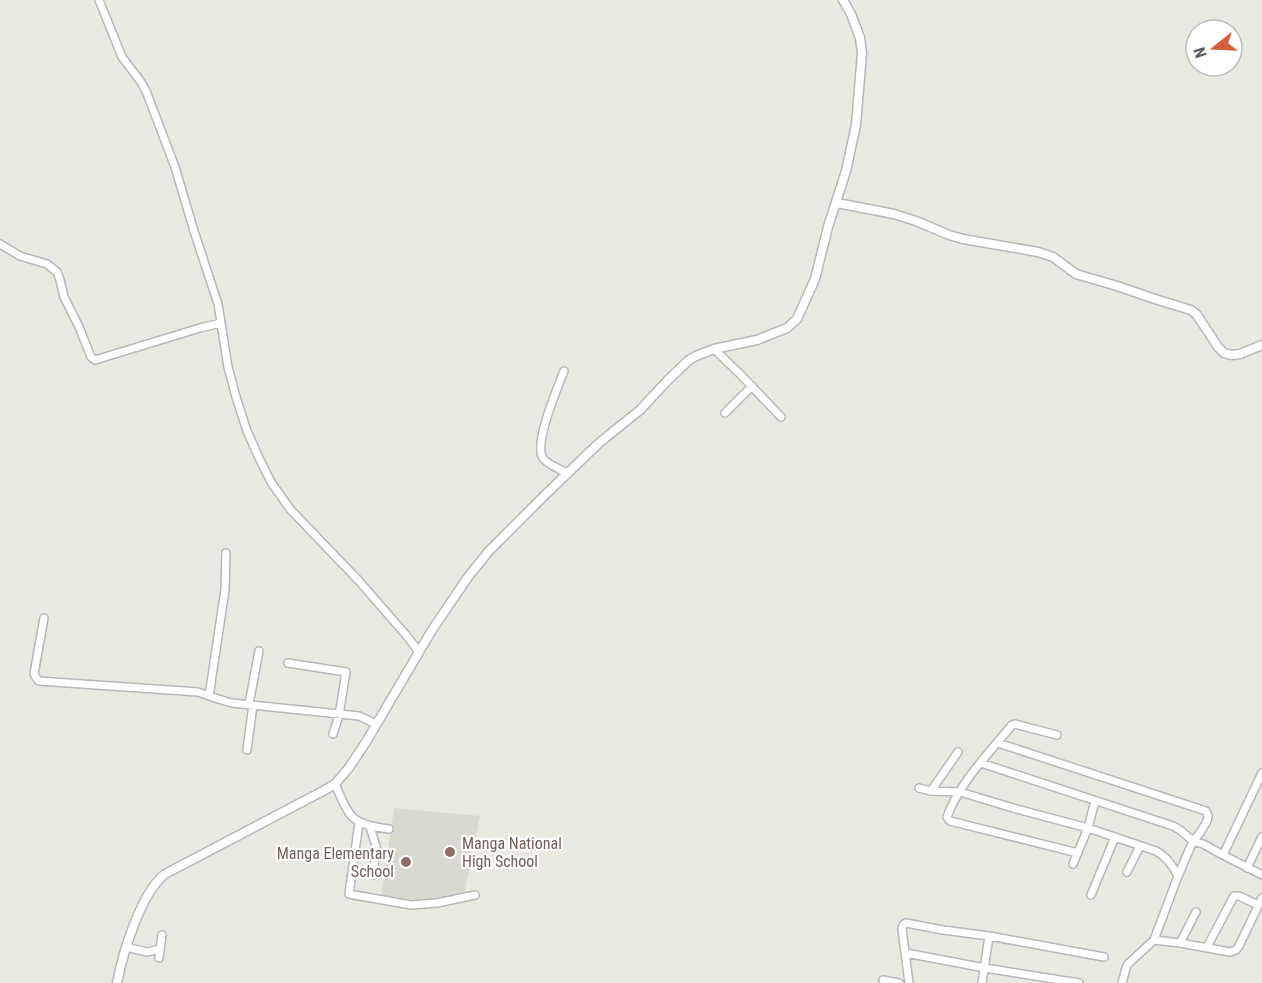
<svg xmlns="http://www.w3.org/2000/svg" width="1262" height="983" font-family="'Roboto Condensed',sans-serif">
<style>
.education{fill:#dad9cf}
.lines{fill:none;stroke-linecap:round;stroke-linejoin:round}
.minor-casing{stroke:#b6b7bc;stroke-width:10}
.tertiary-casing{stroke:#b6b7bc;stroke-width:11}
.minor{stroke:#fff;stroke-width:7}
.tertiary{stroke:#fff;stroke-width:8}
.education-dot{fill:#8d6e63;stroke:#fff;stroke-width:2}
.labels{text-anchor:middle;dominant-baseline:central;stroke-width:4.5;stroke-linejoin:round;paint-order:stroke}
.education-label{font-size:16px;fill:#785e54;stroke:#fff;text-anchor:start}
</style>
<rect width="100%" height="100%" fill="#eae9e0"/>
<!-- education -->
<path class="education" d="M 394,808 L 480,816 L 464,896 L 421,900 L 381,897 Z"/>
<g class="lines">
<!-- minor casing -->
<g class="minor-casing">
<path id="minor" d="M 99,0 L 122,57 L 141,82 L 146,91 L 175,167 L 194,231 L 213,289 L 218,304 L 228,367 L 236,397 L 247,431 L 260,460 L 271,482 L 290,509 L 359,581 L 406,635 L 419,652
M 0,244 L 20,256 L 47,264 L 57,272 L 60,280 L 64,297 L 79,327 L 91,357 L 95,360 L 200,328 L 221,323
M 714,349 L 741,375 L 781,417
M 564,371 C 558,387 533,444 543,458 C 546,464 562,470 567,473
M 725,413 L 752,386
M 44,618 L 34,674 L 37,679 L 39,681 L 198,692 L 218,699 L 232,703 L 359,716 L 376,724
M 288,663 L 346,672 L 339,715 L 333,734
M 209,696 L 225,590 L 226,553
M 249,704 L 259,651
M 1057,735 L 1015,724 L 1012,725 C 990,752 959,783 947,817 L 950,821 L 1078,853
M 998,743 L 1206,811 L 1208,816 L 1207,821 L 1200,833 L 1193,841 L 1178,876
M 247,750 L 253,705
M 981,763 L 1173,826 L 1180,830 L 1193,841 L 1203,844 L 1223,855
M 1262,773 L 1223,855 L 1262,875
M 335,784 C 350,818 350,824 389,829
M 919,788 L 931,791 L 960,792 L 1013,808 L 1088,828 L 1156,851 C 1167,857 1172,865 1178,876 L 1154,940 L 1128,964 L 1126,968 L 1122,983
M 931,791 L 958,752
M 359,823 L 349,894 L 411,905 L 437,903 L 475,895
M 370,827 L 376,846 L 373,875
M 1073,864 L 1088,828 L 1095,801
M 1247,868 L 1262,837
M 1127,872 L 1140,846
M 1091,895 L 1115,837
M 1154,940 L 1180,943 L 1230,952 L 1236,950 L 1239,946 L 1262,898
M 1180,943 L 1196,912
M 126,947 L 147,952 L 160,949
M 1207,947 L 1234,896 L 1239,896 L 1258,905
M 906,953 L 985,968 L 1079,983
M 159,958 L 162,935
M 883,980 L 899,983
M 909,983 L 902,929 L 903,925 L 906,923 L 943,930 L 989,936 L 1104,957
M 982,983 L 989,936"/>
</g>
<!-- tertiary casing -->
<g class="tertiary-casing">
<path id="tertiary" d="M 837,203 L 894,214 L 916,221 L 949,235 L 963,239 L 1038,252 L 1053,257 L 1076,274 L 1117,286 L 1158,300 L 1191,310 L 1197,315 L 1218,347 L 1224,353 L 1232,355 L 1240,354 L 1262,345
M 117,983 C 123,952 141,893 165,874 L 323,791 L 335,784 L 348,769 L 366,742 L 432,630 L 468,577 L 489,551 L 545,495 L 599,443 L 640,410 L 668,380 L 689,360 L 696,356 L 714,349 L 757,340 L 787,328 L 797,319 L 815,279 L 828,227 L 846,171 L 856,125 L 862,53 L 860,38 L 851,14 L 843,0"/>
</g>
<!-- minor -->
<use href="#minor" class="minor"/>
<!-- tertiary -->
<use href="#tertiary" class="tertiary"/>
</g>
<!-- markers -->
<g class="education-dot">
<circle cx="450" cy="852" r="6"/>
<circle cx="406" cy="862" r="6"/>
</g>
<g class="labels">
<!-- education labels -->
<g class="education-label">
<text x="462" y="843">Manga National<tspan x="462" dy="18">High School</tspan></text>
<text x="394" y="853" text-anchor="end">Manga Elementary<tspan x="394" dy="18">School</tspan></text>
</g>
</g>
<!-- north arrow -->
<g transform="translate(1214 48) rotate(252)"><circle r="28" fill="#ffffff" stroke="#bdbdbf" stroke-width="1.5"/>
<path d="M0-4.5L10 22L0 15L-10 22Z" fill="#d35e3d"/>
<text y="-9" font-size="16" font-weight="bold" text-anchor="middle" fill="#595b60">N</text>
</g>
</svg>
